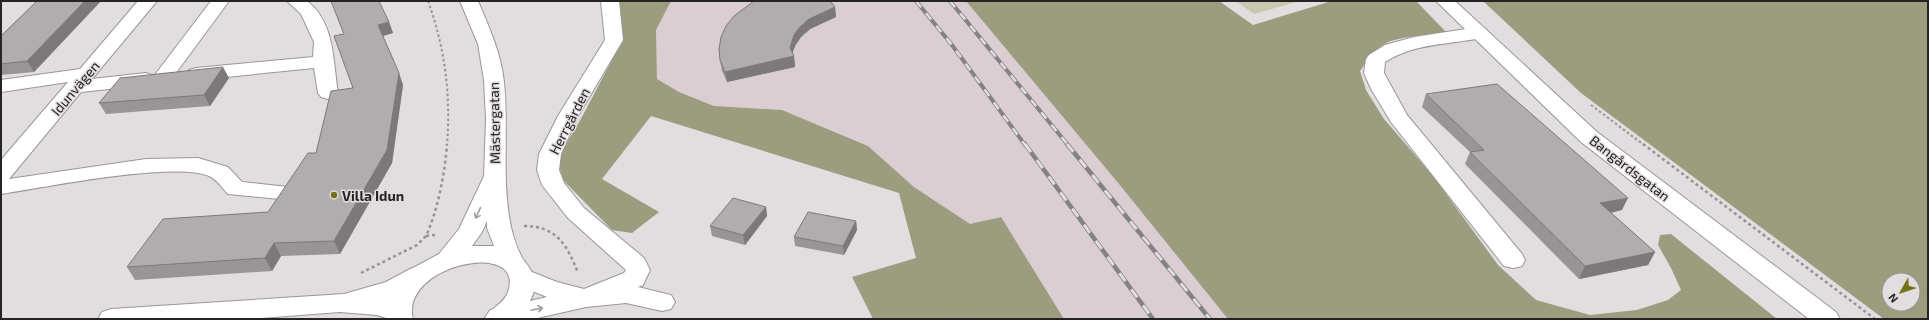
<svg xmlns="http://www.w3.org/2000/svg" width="1929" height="320" font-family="'Exo 2',sans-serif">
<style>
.built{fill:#daced3}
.green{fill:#c9c9b2}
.forest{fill:#9c9c7f;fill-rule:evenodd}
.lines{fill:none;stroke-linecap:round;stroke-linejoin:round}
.minor-casing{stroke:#9b9699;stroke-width:2}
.major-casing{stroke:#9b9699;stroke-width:2}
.path-far1{stroke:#969294;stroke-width:2;stroke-dasharray:2.5 2.5;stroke-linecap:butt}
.path{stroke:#969294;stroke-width:2.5;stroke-dasharray:3 3;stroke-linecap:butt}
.minor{fill:#fff;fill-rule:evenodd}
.major{fill:#fff;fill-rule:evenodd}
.rail-far1-casing{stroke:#858283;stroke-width:4}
.rail-casing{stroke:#858283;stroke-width:4.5}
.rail-far1{stroke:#e2dddf;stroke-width:2.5;stroke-dasharray:8;stroke-linecap:butt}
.rail{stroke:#e2dddf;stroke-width:3;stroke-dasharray:10;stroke-linecap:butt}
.wall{fill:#989596}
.shaded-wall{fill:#7c797a}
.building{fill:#b1adaf;stroke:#7c797a}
.oneway{stroke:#9d9c9c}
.poi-dot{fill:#757317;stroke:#e2dddf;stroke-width:1.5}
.labels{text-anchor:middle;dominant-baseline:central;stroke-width:3;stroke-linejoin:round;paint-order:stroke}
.street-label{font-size:14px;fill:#252324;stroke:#e2dddf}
.poi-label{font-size:14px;font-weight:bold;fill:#252324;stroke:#e2dddf;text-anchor:start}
</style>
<rect width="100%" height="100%" fill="#e2dddf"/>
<!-- built -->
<path class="built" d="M 672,1 L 966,1 L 1119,184 L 1228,319 L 1064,319 L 1001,217 L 970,224 L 914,187 L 868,146 L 782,110 L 714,106 L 679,92 L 657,79 L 656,30 L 670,3 Z"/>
<!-- green -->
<path class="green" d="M 1236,1 L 1300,1 L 1254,14 Z"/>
<!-- forest -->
<path class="forest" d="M 619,1 L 672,1 L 670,3 L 656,30 L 657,79 L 679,92 L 714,106 L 782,110 L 868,146 L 914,187 L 970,224 L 1001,217 L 1064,319 L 873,319 L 852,277 L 916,258 L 899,193 L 651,116 L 602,179 L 659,212 L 632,233 L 612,230 L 564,181 L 559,167 L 561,153 L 582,117 L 623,39 Z
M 966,1 L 1219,1 L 1253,25 L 1332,1 L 1416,1 L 1448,34 C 1432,35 1394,36 1383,45 C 1373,52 1367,61 1360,71 L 1366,90 L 1384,119 L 1433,176 L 1498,265 L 1536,300 L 1590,315 L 1637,310 L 1668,300 L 1681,290 L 1671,268 L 1658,245 L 1660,235 L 1671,234 L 1777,319 L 1228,319 L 1119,184 Z
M 1483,1 L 1928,1 L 1928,319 L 1884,319 L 1581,93 ZM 1889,280 L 1913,280 L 1913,304 L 1889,304 Z"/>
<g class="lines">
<!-- minor casing -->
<g class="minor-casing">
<path id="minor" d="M 138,1 L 157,1 L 92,79 L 146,73 L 154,76 L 211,1 L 229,1 L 170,81 L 163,83 L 155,80 L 153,83 L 146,85 L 81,92 L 9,179 L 146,159 L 198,158 L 228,167 L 242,182 L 288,187 L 291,192 L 288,197 L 280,199 L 228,194 C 223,189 217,180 211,177 C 179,160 42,188 1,194 L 1,160 L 68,82 L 1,92 L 1,80 L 80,69 Z
M 287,1 L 307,1 C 335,22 333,62 338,93 L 335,97 L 328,99 L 321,97 L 318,93 L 314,68 L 196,80 L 189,78 L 186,74 L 189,70 L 196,68 L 313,57 L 314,42 L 301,14 Z
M 601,1 L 619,1 L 623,40 L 578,116 L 561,154 L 559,170 L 564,183 L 584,208 L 644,258 L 650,270 L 643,285 L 638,287 L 671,295 L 675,302 L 671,309 L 662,311 L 626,303 L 586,307 L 533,319 L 487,319 L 486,317 L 490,310 L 547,297 L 513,283 L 509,277 L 513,271 L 522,268 L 557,282 L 584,289 L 624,273 L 626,270 L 568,218 L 542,185 L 537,170 L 539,154 L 558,116 L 605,40 Z
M 1479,27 L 1486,29 L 1488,33 L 1486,37 C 1451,45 1416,42 1385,62 L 1384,73 L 1407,115 L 1522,254 L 1525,260 L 1522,266 L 1513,268 L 1504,266 L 1391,122 L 1371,89 L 1364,73 L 1366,59 L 1369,55 L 1385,45 L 1414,37 Z
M 419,266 L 428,269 L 432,275 C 423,289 403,296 388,300 L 406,305 L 410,312 L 405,319 L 389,319 L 377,315 L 340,312 L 246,319 L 98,319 L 102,312 L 111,309 L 344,294 L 386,282 L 410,269 Z"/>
</g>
<!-- major casing -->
<g class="major-casing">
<path id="major" d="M 460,1 L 478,1 C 489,27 501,53 504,82 C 509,130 501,180 511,227 C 513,236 518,251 523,259 C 528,266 534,273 535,283 C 535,297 525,310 515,319 L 484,319 C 490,308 504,304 508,292 C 526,238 399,265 413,319 L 387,319 L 386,303 L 397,283 L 413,268 L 439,254 L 459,229 L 484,176 L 486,119 L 484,80 L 478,44 ZM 487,221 L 487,228 L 494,246 L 472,246 L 482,232 Z
M 1436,1 L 1455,1 L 1597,132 L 1836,312 L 1840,319 L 1809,319 L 1581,142 Z"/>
</g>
<!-- path-far1 -->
<path class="path-far1" d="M 428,1 C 445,48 451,95 447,145
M 1591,105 L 1644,145"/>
<!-- path -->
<path class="path" d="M 1643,144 L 1875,319
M 524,226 C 557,226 567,245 578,273
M 435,235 L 426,236 C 438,210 445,172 447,144
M 361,273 L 417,245 L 426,236
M 938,319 L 985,319"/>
<!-- minor -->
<use href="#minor" class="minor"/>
<!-- major -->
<use href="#major" class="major"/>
<!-- rail-far1 casing -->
<g class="rail-far1-casing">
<path id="rail-far1" d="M 916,1 L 952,45 L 1025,145
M 950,1 L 1068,145"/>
</g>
<!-- rail casing -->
<g class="rail-casing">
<path id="rail" d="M 1025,144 L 1153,319
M 1067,144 L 1210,319"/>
</g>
<!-- rail-far1 -->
<use href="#rail-far1" class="rail-far1"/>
<!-- rail -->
<use href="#rail" class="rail"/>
</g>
<!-- wall -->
<path class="wall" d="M 37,1 L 101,1 L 34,72 L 1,75 L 1,36 Z
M 835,7 L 836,17 L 810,29 L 801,37 L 795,46 L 792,54 L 794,56 L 795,67 L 727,82 L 722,71 L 720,60 Z
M 389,22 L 393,33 L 383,36 L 403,85 L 392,163 L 340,254 L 281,256 L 272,271 L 135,280 L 127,267 L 268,212 L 316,153 Z
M 229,78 L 210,106 L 106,114 L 99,103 Z
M 1426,94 L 1622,210 L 1611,213 L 1655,252 L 1648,265 L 1579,279 L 1465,164 L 1470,152 L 1422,107 Z
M 766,207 L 767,216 L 745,245 L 712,236 L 710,226 Z
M 856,221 L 857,230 L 844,255 L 795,246 L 794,237 Z"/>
<!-- shaded-wall -->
<path class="shaded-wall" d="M 85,1 L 101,1 L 34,72 L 27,61 Z
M 835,7 L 836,17 L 810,29 L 801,37 L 795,46 L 791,57 L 794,56 L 795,67 L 727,82 L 725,72 L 790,48 L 794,35 L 800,27 L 809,19 Z
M 389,22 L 393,33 L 382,36 L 378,25 Z
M 223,67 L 229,78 L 210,106 L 204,95 Z
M 399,73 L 403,85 L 392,163 L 340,254 L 334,241 Z
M 1628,198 L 1622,210 L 1594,216 L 1600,203 Z
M 766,207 L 767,216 L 745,245 L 743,235 Z
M 856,221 L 857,230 L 844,255 L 843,246 Z
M 274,243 L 281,256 L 272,271 L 265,258 Z
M 1655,252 L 1648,265 L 1579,279 L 1585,266 Z"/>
<!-- building -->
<path class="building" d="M 37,1 L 85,1 L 27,61 L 1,64 L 1,36 Z
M 331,1 L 379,1 L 389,22 L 378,25 L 399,73 L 387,150 L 334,241 L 274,243 L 265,258 L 127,267 L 163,219 L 268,212 L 308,153 L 316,153 L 331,91 L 353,88 L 334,36 L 344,34 Z
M 754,1 L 830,1 L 835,7 L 809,19 L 800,27 L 794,35 L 790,48 L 794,56 L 725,72 L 720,60 L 719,49 L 721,37 L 726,26 L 734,16 Z
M 223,67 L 204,95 L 99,103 L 120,78 Z
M 1497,84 L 1628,198 L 1600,203 L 1655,252 L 1585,266 L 1470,152 L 1484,150 L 1426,94 Z
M 733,198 L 766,207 L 743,235 L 710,226 Z
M 808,212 L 856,221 L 843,246 L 794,237 Z"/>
<!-- one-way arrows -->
<defs><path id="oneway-shaft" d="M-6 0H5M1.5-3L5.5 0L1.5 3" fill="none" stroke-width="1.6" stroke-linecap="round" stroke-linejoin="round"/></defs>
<g class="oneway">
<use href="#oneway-shaft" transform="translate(478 213) rotate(115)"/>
<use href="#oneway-shaft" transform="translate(537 309) rotate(-12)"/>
</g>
<!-- markers -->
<circle class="poi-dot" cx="334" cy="195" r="4"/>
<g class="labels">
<!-- street labels -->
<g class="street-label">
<text transform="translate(75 88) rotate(-50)">Idunvägen</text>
<text transform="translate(569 121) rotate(-63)">Herrgården</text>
<text transform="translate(494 123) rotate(-91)">Mästergatan</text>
<text transform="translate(1630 168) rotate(38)">Bangårdsgatan</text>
</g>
<!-- poi labels -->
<g class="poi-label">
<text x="342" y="195">Villa Idun</text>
</g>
</g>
<!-- border -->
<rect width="1929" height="320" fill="none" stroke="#252324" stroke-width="4"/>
<!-- north arrow -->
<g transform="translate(1901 292) rotate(231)"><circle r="19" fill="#e2dddf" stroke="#969394"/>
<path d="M0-3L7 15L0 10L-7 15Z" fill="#757317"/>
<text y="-6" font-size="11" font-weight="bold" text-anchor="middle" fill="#252324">N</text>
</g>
</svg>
